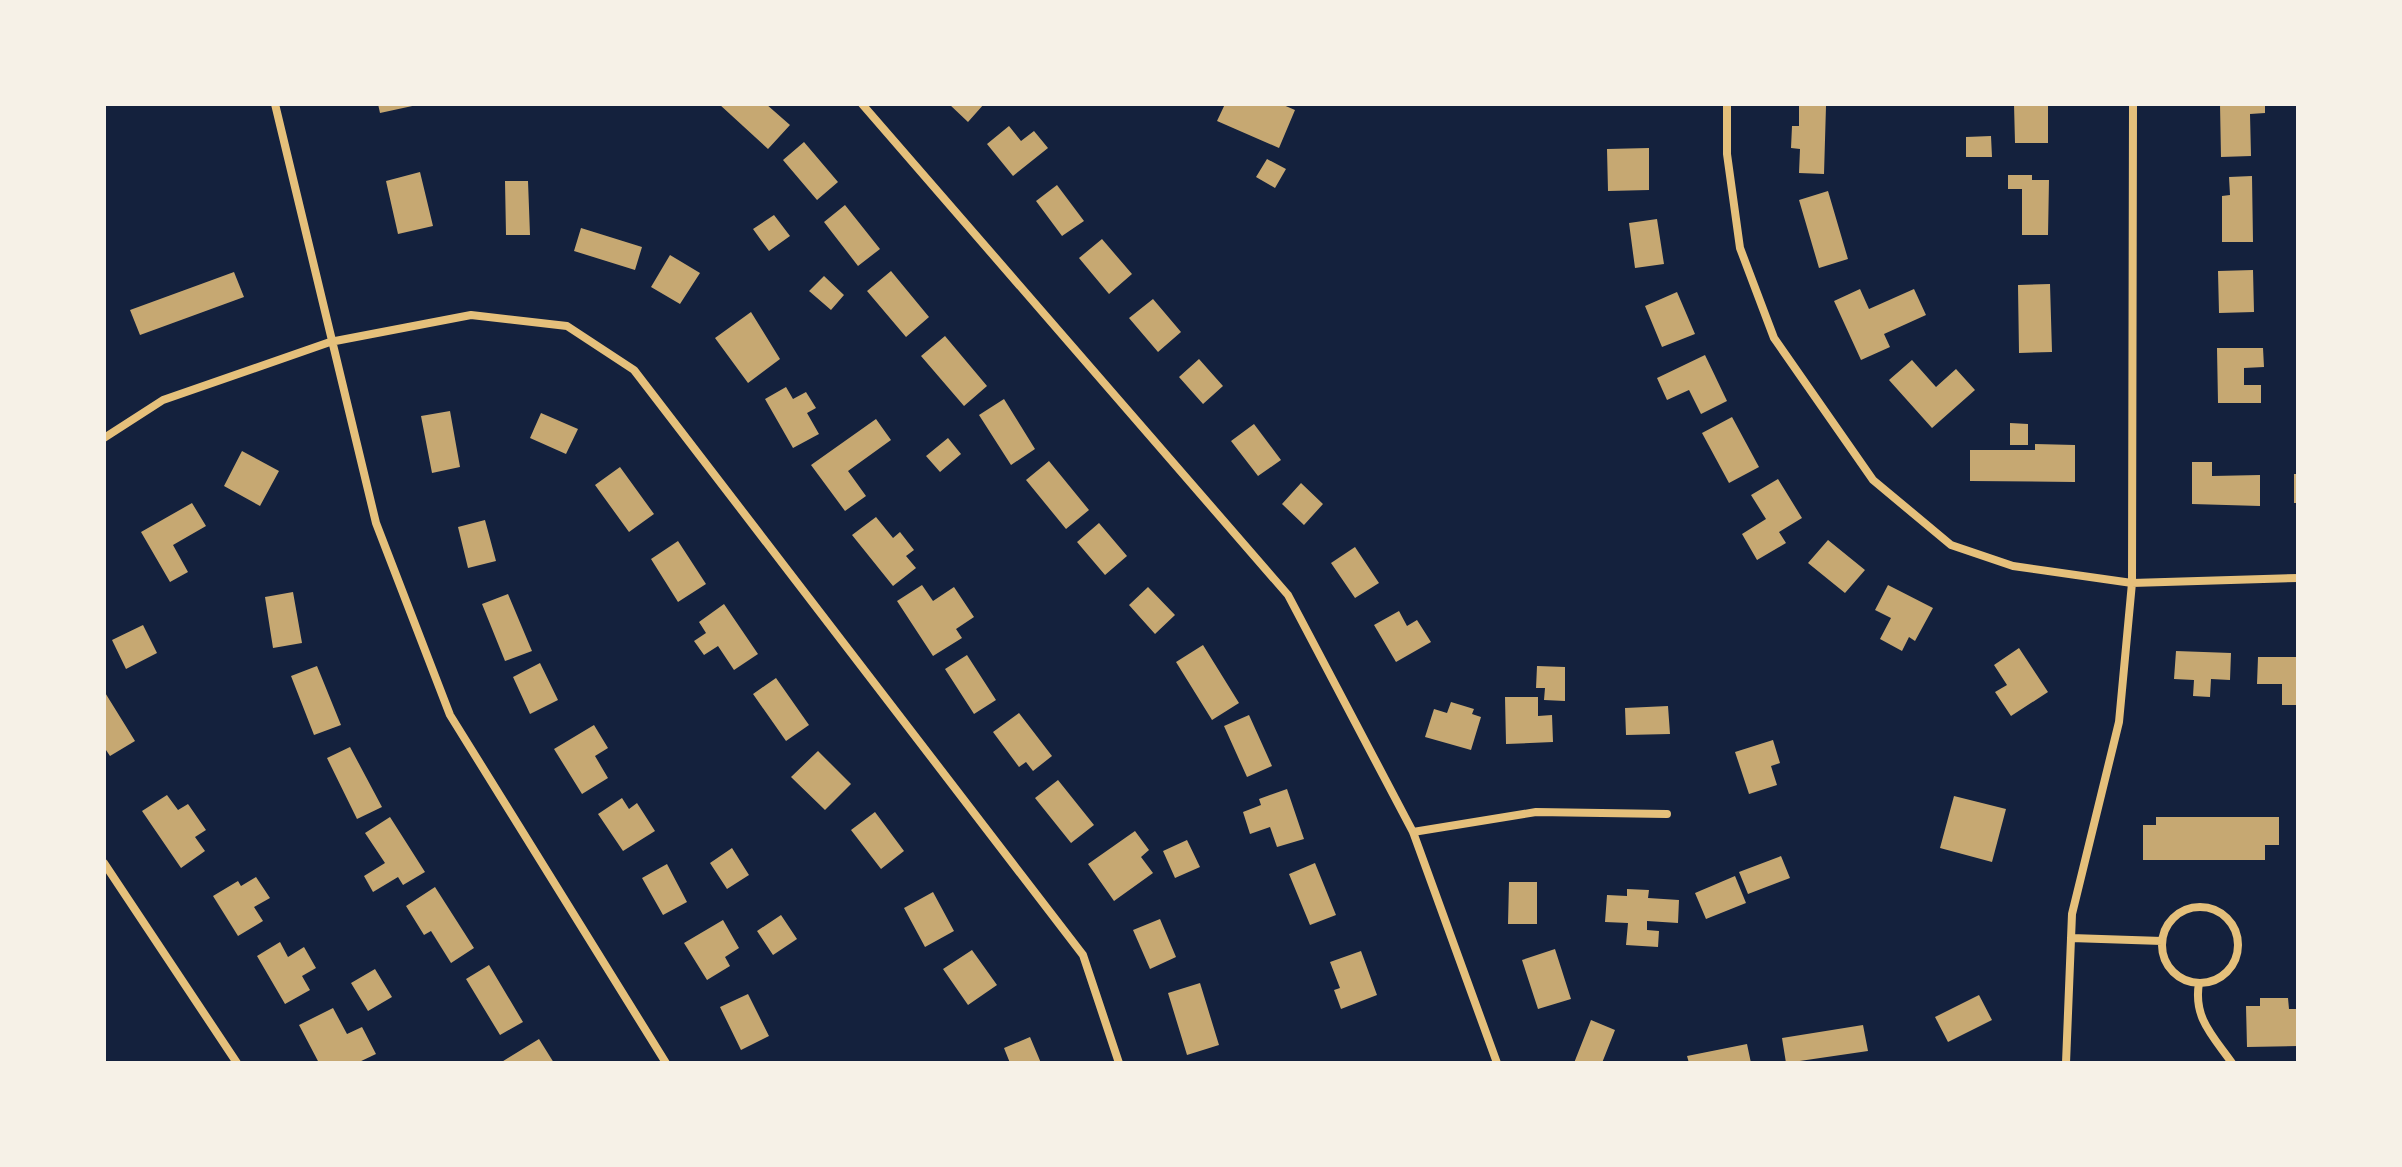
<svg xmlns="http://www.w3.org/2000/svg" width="2402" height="1167" font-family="'Nunito Sans',sans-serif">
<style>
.building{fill:#c6a872}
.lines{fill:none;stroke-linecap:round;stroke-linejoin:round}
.minor{stroke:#e5c07b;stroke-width:8}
</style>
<rect width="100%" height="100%" fill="#14213d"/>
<!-- building -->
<path class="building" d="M 378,104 L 417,104 L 417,105 L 380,113 Z
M 719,104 L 766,104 L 790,125 L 768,149 Z
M 949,104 L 984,104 L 968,122 Z
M 1225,104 L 1281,104 L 1295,110 L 1279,148 L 1217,121 Z
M 2014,104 L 2048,104 L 2048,143 L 2015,143 Z
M 2220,104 L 2265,104 L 2265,113 L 2250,114 L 2251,156 L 2221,157 Z
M 1799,106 L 1826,106 L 1824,174 L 1799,173 L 1800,149 L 1791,148 L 1792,126 L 1799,126 Z
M 1009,126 L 1021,141 L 1034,131 L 1048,148 L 1013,176 L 987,144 Z
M 1991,136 L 1992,157 L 1966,157 L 1966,137 Z
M 804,142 L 838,182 L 817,200 L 783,160 Z
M 1649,148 L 1649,190 L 1608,191 L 1607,149 Z
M 1267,159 L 1286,169 L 1275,188 L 1256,177 Z
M 420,172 L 433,226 L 398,234 L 386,181 Z
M 2008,175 L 2032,175 L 2032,180 L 2049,180 L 2048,235 L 2022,235 L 2022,189 L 2008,189 Z
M 2252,176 L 2253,242 L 2222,242 L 2222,196 L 2230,195 L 2229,177 Z
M 505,181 L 528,181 L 530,235 L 506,235 Z
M 1057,185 L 1084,221 L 1062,236 L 1036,201 Z
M 1828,191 L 1848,259 L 1819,268 L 1799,200 Z
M 845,205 L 880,249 L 858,266 L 824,222 Z
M 774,215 L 790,236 L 769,251 L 753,229 Z
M 1657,219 L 1664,264 L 1635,268 L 1629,223 Z
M 581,228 L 642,247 L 635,270 L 574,251 Z
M 1102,239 L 1132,274 L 1109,294 L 1079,258 Z
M 670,255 L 700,273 L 680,304 L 651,287 Z
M 2253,270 L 2254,312 L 2219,313 L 2218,271 Z
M 891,271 L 929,317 L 906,337 L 867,291 Z
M 234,272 L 244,297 L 140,335 L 130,310 Z
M 824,276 L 844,295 L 831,310 L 809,291 Z
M 2050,284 L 2052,352 L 2019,353 L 2018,285 Z
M 1860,289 L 1869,309 L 1914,289 L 1926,315 L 1884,334 L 1890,347 L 1861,360 L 1834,301 Z
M 1677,292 L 1695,334 L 1662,347 L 1645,306 Z
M 1153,299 L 1181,332 L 1158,352 L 1129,318 Z
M 751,312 L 780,359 L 748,383 L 715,338 Z
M 945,336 L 987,386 L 964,406 L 921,356 Z
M 2217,348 L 2263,348 L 2264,367 L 2244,368 L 2244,385 L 2261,385 L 2261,403 L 2218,403 Z
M 1705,355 L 1727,401 L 1701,414 L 1689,390 L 1667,400 L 1657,378 Z
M 1199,359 L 1223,386 L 1203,404 L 1179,377 Z
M 1912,360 L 1936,387 L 1956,369 L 1975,390 L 1932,428 L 1889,380 Z
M 786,387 L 793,399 L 806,392 L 816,408 L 807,413 L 819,434 L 793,448 L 765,399 Z
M 1004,399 L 1035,449 L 1011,465 L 979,415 Z
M 450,411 L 460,467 L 432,473 L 421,416 Z
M 541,413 L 578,429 L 566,454 L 530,438 Z
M 1732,417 L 1759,467 L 1729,483 L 1702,433 Z
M 876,419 L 891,440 L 848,471 L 866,496 L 845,511 L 811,465 Z
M 2010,423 L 2028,424 L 2028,445 L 2010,445 Z
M 1254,424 L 1281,460 L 1258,476 L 1231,441 Z
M 948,438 L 961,454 L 940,472 L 926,456 Z
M 2035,444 L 2075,445 L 2075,482 L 1970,481 L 1970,450 L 2035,450 Z
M 242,451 L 279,471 L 260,506 L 224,486 Z
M 1049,461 L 1089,510 L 1066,529 L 1026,480 Z
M 2192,462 L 2212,462 L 2212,476 L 2260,475 L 2260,506 L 2192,504 Z
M 620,467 L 654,514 L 629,532 L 595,485 Z
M 2294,474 L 2298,474 L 2298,503 L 2294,503 Z
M 1778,479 L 1802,518 L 1779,532 L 1786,543 L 1757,560 L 1742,534 L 1766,519 L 1751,495 Z
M 1301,483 L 1323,504 L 1304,525 L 1282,504 Z
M 192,503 L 206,526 L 173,545 L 188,572 L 170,582 L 141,532 Z
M 876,517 L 893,538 L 900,532 L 914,550 L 906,556 L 916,568 L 893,586 L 852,535 Z
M 485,520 L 496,561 L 468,568 L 458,527 Z
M 1099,523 L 1127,556 L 1105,575 L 1077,542 Z
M 1828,540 L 1865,570 L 1845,593 L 1808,563 Z
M 678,541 L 706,584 L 678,602 L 651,559 Z
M 1355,547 L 1379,583 L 1355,598 L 1331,563 Z
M 922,585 L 933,601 L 954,587 L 974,617 L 956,629 L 962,638 L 933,656 L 897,601 Z
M 1888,585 L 1933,608 L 1915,641 L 1909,637 L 1902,651 L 1880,639 L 1891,618 L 1875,610 Z
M 1148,587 L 1175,615 L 1155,634 L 1129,605 Z
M 293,592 L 302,643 L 273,648 L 265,597 Z
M 508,594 L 532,651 L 505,661 L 482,604 Z
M 724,604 L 758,654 L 734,670 L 718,646 L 704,655 L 694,641 L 706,633 L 699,622 Z
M 1399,611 L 1407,626 L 1417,620 L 1431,642 L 1396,662 L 1374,625 Z
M 143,625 L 157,653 L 126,669 L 112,640 Z
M 1203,645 L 1239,703 L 1212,720 L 1176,662 Z
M 2019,648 L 2048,692 L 2011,716 L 1995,692 L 2007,685 L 1994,665 Z
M 2176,651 L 2231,653 L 2230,680 L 2211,679 L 2210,697 L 2193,696 L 2194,680 L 2174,679 Z
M 967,655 L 996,700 L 974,714 L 945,669 Z
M 2258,657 L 2298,657 L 2298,705 L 2282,705 L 2282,684 L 2257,684 Z
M 540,663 L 558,700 L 530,714 L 513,677 Z
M 317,666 L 341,725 L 314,735 L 291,676 Z
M 1537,666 L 1565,667 L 1565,701 L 1544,700 L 1545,688 L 1536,688 Z
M 776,678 L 809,725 L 786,741 L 753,694 Z
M 104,691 L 135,741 L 110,756 L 104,747 Z
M 1505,697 L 1538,697 L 1538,716 L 1552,715 L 1553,742 L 1506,744 Z
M 1451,702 L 1474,709 L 1472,714 L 1481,717 L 1471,750 L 1425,737 L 1434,709 L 1447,713 Z
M 1668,706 L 1670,734 L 1626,735 L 1625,708 Z
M 1019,713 L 1052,756 L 1033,771 L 1026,762 L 1019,767 L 993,732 Z
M 1249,715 L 1272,766 L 1247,777 L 1224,726 Z
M 594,725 L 608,748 L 595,756 L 608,778 L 582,794 L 554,749 Z
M 1773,740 L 1780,763 L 1771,766 L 1777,785 L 1749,794 L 1735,752 Z
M 350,747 L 382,807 L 357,819 L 327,758 Z
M 818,751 L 851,784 L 825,810 L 791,777 Z
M 1058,780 L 1094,825 L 1071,843 L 1035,798 Z
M 1287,789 L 1304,839 L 1277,847 L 1270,827 L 1250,834 L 1243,812 L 1261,805 L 1259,799 Z
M 167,795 L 178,810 L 188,804 L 206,830 L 195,837 L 205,851 L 181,868 L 142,811 Z
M 1954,796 L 2006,809 L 1992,862 L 1940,848 Z
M 622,798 L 629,809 L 637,803 L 655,831 L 623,851 L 598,814 Z
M 875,812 L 904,851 L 881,869 L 851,830 Z
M 390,817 L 425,872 L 403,885 L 398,877 L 373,892 L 364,876 L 385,863 L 365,833 Z
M 2156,817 L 2279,817 L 2279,845 L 2265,845 L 2265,860 L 2143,860 L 2143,825 L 2156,825 Z
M 1135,831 L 1149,850 L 1141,857 L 1153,873 L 1114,901 L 1088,864 Z
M 1187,840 L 1200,867 L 1175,878 L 1163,851 Z
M 732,848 L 749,875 L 727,889 L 710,863 Z
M 1781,856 L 1790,878 L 1748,894 L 1739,872 Z
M 1315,863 L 1336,915 L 1310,925 L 1289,874 Z
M 667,864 L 687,902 L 663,915 L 642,878 Z
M 1735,876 L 1746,903 L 1706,919 L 1695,893 Z
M 256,877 L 270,898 L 254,907 L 263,921 L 238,936 L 213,896 L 238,881 L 241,886 Z
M 1509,882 L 1537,882 L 1537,924 L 1508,924 Z
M 435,887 L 474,948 L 451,963 L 431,931 L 424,935 L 406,906 Z
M 1627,889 L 1649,890 L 1648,898 L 1679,900 L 1678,923 L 1647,921 L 1647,930 L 1659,931 L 1658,947 L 1626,945 L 1628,923 L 1605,922 L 1607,895 L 1627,896 Z
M 933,892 L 954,931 L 925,947 L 904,908 Z
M 781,915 L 797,939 L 773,955 L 757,931 Z
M 1160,919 L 1176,957 L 1150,969 L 1133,930 Z
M 723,920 L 739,948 L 725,957 L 730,966 L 707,980 L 684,943 Z
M 280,942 L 288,957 L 304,947 L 316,968 L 302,976 L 310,990 L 285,1004 L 257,956 Z
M 1555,949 L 1571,999 L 1538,1009 L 1522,960 Z
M 972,950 L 997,985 L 968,1005 L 943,969 Z
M 1361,951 L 1377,995 L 1341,1009 L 1334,990 L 1340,988 L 1330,962 Z
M 489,965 L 523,1022 L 500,1035 L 466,979 Z
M 375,969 L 392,997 L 368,1011 L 351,983 Z
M 1200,983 L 1219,1045 L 1187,1055 L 1168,993 Z
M 748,994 L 769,1036 L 741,1050 L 720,1007 Z
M 1979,995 L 1992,1020 L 1948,1042 L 1935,1017 Z
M 2260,998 L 2288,998 L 2289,1009 L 2298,1009 L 2298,1046 L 2247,1047 L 2246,1006 L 2260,1006 Z
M 333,1008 L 347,1034 L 362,1027 L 376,1054 L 357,1063 L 319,1063 L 299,1025 Z
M 1591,1020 L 1615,1030 L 1602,1063 L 1574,1063 Z
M 1863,1025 L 1868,1051 L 1786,1063 L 1782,1038 Z
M 1030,1037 L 1041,1063 L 1010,1063 L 1004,1048 Z
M 539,1039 L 554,1063 L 500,1063 Z
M 1747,1044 L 1751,1063 L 1689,1063 L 1687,1056 Z"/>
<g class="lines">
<!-- minor -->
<path class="minor" d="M 275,104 L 376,523 L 450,715 L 666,1063
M 862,104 L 1288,595 L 1413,832 L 1497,1063
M 1727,104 L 1727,154 L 1740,248 L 1774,338 L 1873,480 L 1951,545 L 2013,566 L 2132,583 L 2298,578
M 104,438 L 163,400 L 330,342 L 471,315 L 567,326 L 634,370 L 1083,955 L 1119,1063
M 1413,832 L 1536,812 L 1667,814
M 104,863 L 237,1063
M2162 945a38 38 0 1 1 76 0a38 38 0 1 1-76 0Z
M 2071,938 L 2162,941
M 2199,983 C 2193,1018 2213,1036 2232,1063
M 2066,1063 L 2072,914 L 2119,722 L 2132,583 L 2133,104"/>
</g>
<!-- border -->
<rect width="2402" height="1167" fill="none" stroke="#f6f1e7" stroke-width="212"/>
</svg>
